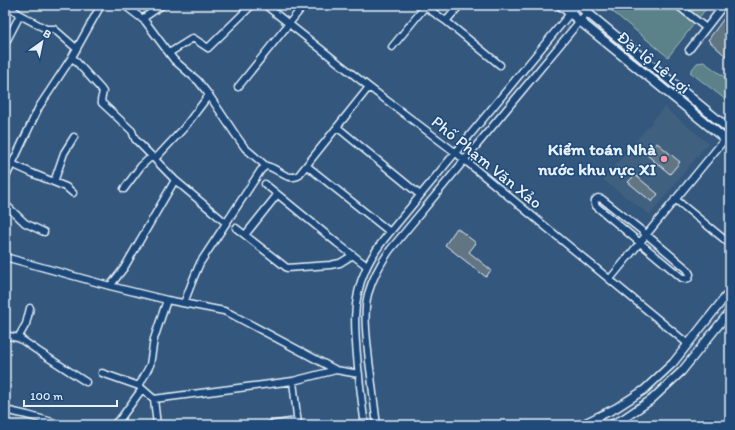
<svg xmlns="http://www.w3.org/2000/svg" width="735" height="430" font-family="Itim,sans-serif">
<style>
.built{fill:#41607f}
.green{fill:#5a8288;stroke:#a1bac0}
.building{fill:#627483;stroke:#e8f1f8}
.lines{fill:none;stroke-linecap:round;stroke-linejoin:round}
.minor-casing{stroke:#e8f1f8;stroke-width:9}
.tertiary-casing{stroke:#e8f1f8;stroke-width:10}
.secondary-casing{stroke:#e8f1f8;stroke-width:11}
.minor{stroke:#1f4a7a;stroke-width:6}
.tertiary{stroke:#1f4a7a;stroke-width:7}
.secondary{stroke:#1f4a7a;stroke-width:8}
.poi-dot{fill:#ff9aa2;stroke:#1f4a7a;stroke-width:1.5}
.labels{text-anchor:middle;dominant-baseline:central;stroke-width:3;stroke-linejoin:round;paint-order:stroke}
.street-label{font-size:17px;fill:#e8f1f8;stroke:#1f4a7a}
.poi-label{font-size:17px;font-weight:bold;fill:#e8f1f8;stroke:#1f4a7a;text-anchor:end}
</style>
<rect width="100%" height="100%" fill="#33577d"/>
<filter id="ink" filterUnits="userSpaceOnUse"><feTurbulence type="fractalNoise" baseFrequency=".025" numOctaves="2"/><feDisplacementMap in="SourceGraphic" scale="8" xChannelSelector="R" yChannelSelector="G"/><feConvolveMatrix kernelMatrix="1 2 1 2 8 2 1 2 1" color-interpolation-filters="sRGB"/></filter>
<g filter="url(#ink)">
<!-- built -->
<path class="built" d="M 664,107 L 708,143 L 650,215 L 603,180 Z"/>
<!-- green -->
<path class="green" d="M 610,5 L 709,5 L 668,57 L 608,8 Z
M 704,62 L 730,81 L 730,103 L 690,72 L 697,63 Z"/>
<!-- building -->
<path class="building" d="M 730,10 L 730,60 L 708,40 Z
M 657,143 L 680,162 L 670,174 L 647,155 Z
M 635,175 L 658,194 L 652,202 L 628,182 Z
M 457,228 L 476,243 L 469,252 L 491,270 L 486,277 L 445,245 Z"/>
<g class="lines">
<!-- minor casing -->
<g class="minor-casing">
<path id="minor" d="M 8,5 L 20,15 L 46,29 L 54,29 L 77,49
M 124,5 L 145,21 L 174,60 L 198,81 L 209,95 L 235,134 L 245,148 L 266,166
M 265,5 L 369,87 L 456,153 L 688,344
M 460,5 L 446,21 L 500,65
M 677,5 L 706,28
M 142,19 L 162,5
M 5,44 L 20,15
M 392,47 L 424,8 L 427,8 L 446,21
M 689,50 L 724,5
M 169,53 L 193,38 L 208,48 L 252,5
M 72,57 L 101,89 L 103,92 L 101,100 L 102,103 L 132,131 L 135,139 L 175,180 L 226,223
M 238,87 L 304,5
M 337,127 L 420,195
M 155,159 L 184,128 L 209,95
M 12,164 L 34,174 L 66,187 L 73,193
M 307,166 L 390,232
M 5,179 L 39,107 L 72,57 L 101,5
M 54,182 L 64,153 L 74,137
M 265,184 L 337,243 L 367,266
M 124,189 L 141,166 L 152,156
M 598,198 L 602,199 L 641,230 L 687,269 L 690,274 L 689,278 L 685,279 L 682,278 L 596,206 C 594,202 594,200 598,198 Z
M 675,199 L 730,244
M 5,204 L 25,223 L 44,232
M 236,228 L 287,268 L 330,265 L 340,263 L 353,255
M 245,235 L 277,195
M 5,257 L 110,286 L 167,300 L 224,311 L 231,314 L 336,370 L 359,374
M 610,279 L 725,139
M 110,286 L 124,268 L 175,180
M 184,303 L 194,277 L 200,263 L 261,170 L 266,166 C 279,168 285,181 298,176 L 369,87
M 5,335 L 18,338 L 22,340 L 38,351 L 86,382
M 18,338 L 26,324 L 30,308
M 102,373 L 139,386 L 154,399 L 157,425
M 293,381 L 298,425
M 139,386 L 150,365 L 154,339 L 167,300
M 154,399 L 293,381 L 336,370
M 5,410 L 27,415 L 63,425
M 113,425 L 121,418 L 142,389
M 270,425 L 297,421
M 365,425 C 362,406 360,386 358,367 C 355,334 351,302 365,271 C 371,256 380,244 390,232 L 577,5
M 377,425 C 374,404 372,382 369,361 C 367,339 363,315 368,294 C 373,277 380,264 390,250 L 593,5"/>
</g>
<!-- tertiary casing -->
<g class="tertiary-casing">
<path id="tertiary" d="M 579,425 L 585,423 L 616,408 L 644,390 L 673,363 L 730,291
M 610,425 L 623,419 L 651,400 L 682,371 L 730,311"/>
</g>
<!-- secondary casing -->
<g class="secondary-casing">
<path id="secondary" d="M 560,5 L 730,143
M 578,5 L 730,130"/>
</g>
<!-- minor -->
<use href="#minor" class="minor"/>
<!-- tertiary -->
<use href="#tertiary" class="tertiary"/>
<!-- secondary -->
<use href="#secondary" class="secondary"/>
</g>
</g>
<!-- markers -->
<circle class="poi-dot" cx="664" cy="159" r="4"/>
<g class="labels">
<!-- street labels -->
<g class="street-label">
<text transform="translate(654 62) rotate(39)">Đại lộ Lê Lợi</text>
<text transform="translate(487 162) rotate(39)">Phố Phạm Văn Xảo</text>
</g>
<!-- poi labels -->
<g class="poi-label">
<text x="656" y="149">Kiểm toán Nhà<tspan x="656" dy="20">nước khu vực XI</tspan></text>
</g>
</g>
<!-- margin -->
<rect width="735" height="430" fill="none" stroke="#1f4a7a" stroke-width="20"/>
<rect x="10" y="10" width="715" height="410" fill="none" stroke="#e8f1f8" stroke-width="1.5" filter="url(#ink)"/>
<!-- north arrow -->
<g transform="translate(42 42) rotate(33)" stroke="#1f4a7a" stroke-width="3" paint-order="stroke">
<path d="M0-3L7 15L0 10L-7 15Z" fill="#e8f1f8"/>
<text y="-6" font-size="11" font-weight="bold" text-anchor="middle" fill="#e8f1f8">B</text>
</g>
<!-- scale -->
<path d="M24 400v6h93v-6" fill="none" stroke="#e8f1f8" stroke-width="2"/>
<text x="30" y="400" font-size="12" fill="#e8f1f8" stroke="#1f4a7a" stroke-width="3" paint-order="stroke">100 m</text>
</svg>
